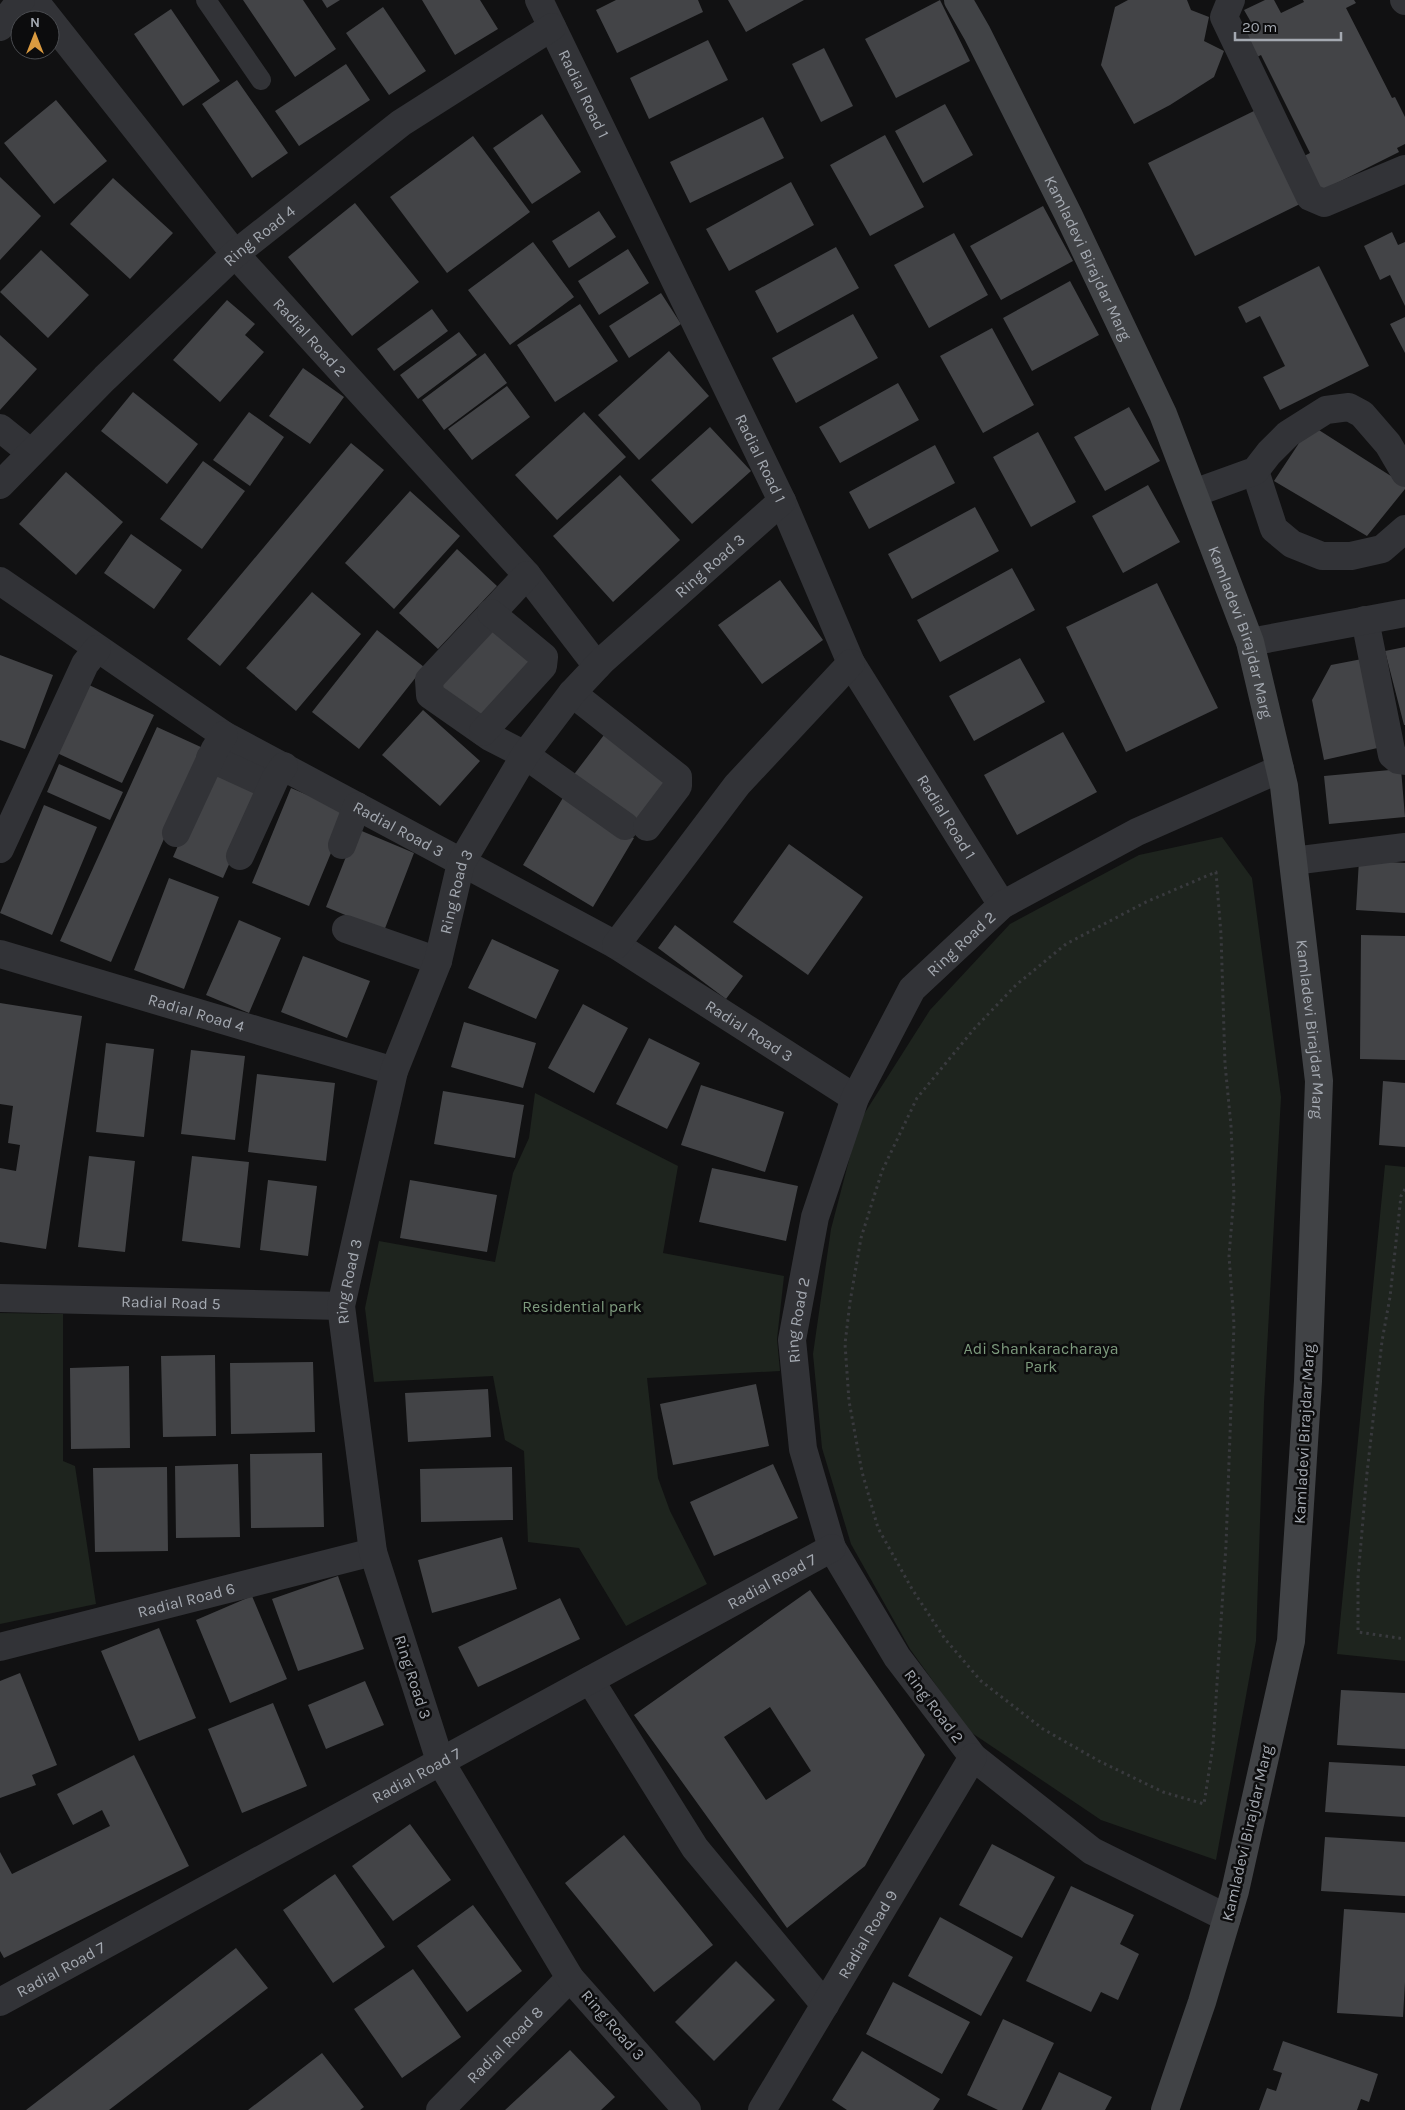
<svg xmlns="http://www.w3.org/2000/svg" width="1405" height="2110" font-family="Karla,sans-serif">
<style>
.green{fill:#1e241e}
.building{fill:#434447;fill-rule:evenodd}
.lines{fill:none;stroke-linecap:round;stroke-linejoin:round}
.path{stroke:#393a3e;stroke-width:3;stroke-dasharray:2.5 4;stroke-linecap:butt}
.lane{stroke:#323337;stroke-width:20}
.street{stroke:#323337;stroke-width:28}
.secondary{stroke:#414346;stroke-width:28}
.labels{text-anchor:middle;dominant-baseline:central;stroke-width:5;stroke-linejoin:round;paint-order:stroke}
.street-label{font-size:16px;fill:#a4a9b1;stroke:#0c0c0d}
.park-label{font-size:16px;fill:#7d9a7d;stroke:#0c0c0d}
</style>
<rect width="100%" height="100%" fill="#111112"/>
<!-- green -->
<path class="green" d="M 1222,837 L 1252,878 L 1281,1097 L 1264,1403 L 1256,1641 L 1216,1860 L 1101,1820 L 969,1731 L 910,1649 L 851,1544 L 822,1448 L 813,1354 L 831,1229 L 859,1122 L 930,1010 L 1010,924 L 1139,855 Z
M 535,1093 L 678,1166 L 663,1253 L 784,1276 L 777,1339 L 780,1371 L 647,1378 L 658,1478 L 670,1511 L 707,1584 L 626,1626 L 579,1548 L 528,1542 L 524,1451 L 505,1440 L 493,1376 L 374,1382 L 365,1308 L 379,1241 L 495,1262 L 513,1173 L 529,1138 Z
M 1385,1165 L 1405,1167 L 1405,1661 L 1337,1654 Z
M 0,1313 L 63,1314 L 63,1461 L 75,1466 L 96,1604 L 0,1624 Z"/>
<!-- building -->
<path class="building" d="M 243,0 L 303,0 L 336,49 L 295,77 Z
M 322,0 L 340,0 L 327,8 Z
M 422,0 L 480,0 L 498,29 L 455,55 Z
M 616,0 L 698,0 L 703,12 L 617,53 L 596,10 Z
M 728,0 L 804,0 L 746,32 Z
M 940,0 L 970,61 L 896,98 L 865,39 Z
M 1128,0 L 1187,0 L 1191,10 L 1209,17 L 1204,41 L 1224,51 L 1214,77 L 1170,105 L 1134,124 L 1101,65 L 1115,7 Z
M 1265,0 L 1274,0 L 1281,13 L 1304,2 L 1303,0 L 1354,0 L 1356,3 L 1346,8 L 1392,98 L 1395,97 L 1405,117 L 1405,144 L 1397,148 L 1399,152 L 1317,193 L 1300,158 L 1310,153 L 1261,55 L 1257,57 L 1243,29 L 1252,24 L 1244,10 Z
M 383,7 L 426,71 L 389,95 L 346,33 Z
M 171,9 L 220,81 L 183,106 L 134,34 Z
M 708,40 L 728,80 L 649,119 L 630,78 Z
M 824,48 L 853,106 L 821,122 L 792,64 Z
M 346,64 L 370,100 L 299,146 L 275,111 Z
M 237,80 L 288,153 L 252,178 L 202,104 Z
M 56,100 L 107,161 L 54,204 L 4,143 Z
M 945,104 L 973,155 L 923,183 L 895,131 Z
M 1258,109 L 1304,202 L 1195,256 L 1148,163 Z
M 542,114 L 581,172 L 532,204 L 493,148 Z
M 763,117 L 784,158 L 690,203 L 670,162 Z
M 885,135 L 924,207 L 870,236 L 830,165 Z
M 473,136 L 530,212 L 447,273 L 390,197 Z
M 0,177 L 41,216 L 0,260 Z
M 113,178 L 173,233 L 130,279 L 70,224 Z
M 791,182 L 814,225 L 729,271 L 706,229 Z
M 355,203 L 419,282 L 352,336 L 288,257 Z
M 1043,206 L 1073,261 L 1001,300 L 970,246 Z
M 599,211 L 616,237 L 569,268 L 552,241 Z
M 1392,232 L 1398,245 L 1405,242 L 1405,306 L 1390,275 L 1380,280 L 1364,246 Z
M 954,233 L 988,295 L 929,328 L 894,265 Z
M 533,242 L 574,297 L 510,345 L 468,290 Z
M 836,247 L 859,288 L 777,333 L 755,291 Z
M 628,249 L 649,283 L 599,315 L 578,281 Z
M 41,250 L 89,295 L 48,338 L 0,292 Z
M 1319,266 L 1369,366 L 1280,410 L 1263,377 L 1285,366 L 1260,316 L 1246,323 L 1238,307 Z
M 1070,281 L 1099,335 L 1032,371 L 1003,318 Z
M 661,293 L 681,324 L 629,358 L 609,326 Z
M 227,300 L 255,324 L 245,335 L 264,352 L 220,402 L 173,360 Z
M 580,304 L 618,361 L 555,402 L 517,345 Z
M 432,309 L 448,331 L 394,371 L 377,349 Z
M 853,314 L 878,358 L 796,403 L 772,358 Z
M 1405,317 L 1405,353 L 1390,324 Z
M 992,328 L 1034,405 L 983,433 L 940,356 Z
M 459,332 L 477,355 L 418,399 L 400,375 Z
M 0,335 L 37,369 L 0,410 Z
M 669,351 L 709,396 L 639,460 L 598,415 Z
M 485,353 L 507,383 L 444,430 L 422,400 Z
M 303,368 L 344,397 L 310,444 L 269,416 Z
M 898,383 L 919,420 L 840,463 L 819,427 Z
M 507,386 L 530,417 L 472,460 L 448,429 Z
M 133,392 L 198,444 L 167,484 L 101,431 Z
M 1129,407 L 1160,461 L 1105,491 L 1074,437 Z
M 249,412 L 284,437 L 250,486 L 213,460 Z
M 584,412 L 626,457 L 557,520 L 515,475 Z
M 1311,425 L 1405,485 L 1405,489 L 1367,536 L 1274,481 Z
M 710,427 L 751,471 L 692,524 L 651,480 Z
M 1038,432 L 1076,502 L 1031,527 L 993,457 Z
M 351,443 L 384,470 L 220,666 L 187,639 Z
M 935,445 L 955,483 L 869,529 L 849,492 Z
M 203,461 L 245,491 L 202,549 L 160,519 Z
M 66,472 L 123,522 L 76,575 L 19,524 Z
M 620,475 L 680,540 L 613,602 L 553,536 Z
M 1148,485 L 1180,542 L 1123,573 L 1092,516 Z
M 410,491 L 460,536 L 394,609 L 345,563 Z
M 975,507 L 999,551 L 912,599 L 888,554 Z
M 131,534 L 182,570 L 154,609 L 104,573 Z
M 457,549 L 497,586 L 438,649 L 399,613 Z
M 1012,568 L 1035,610 L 940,662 L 917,620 Z
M 780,580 L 823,640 L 762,684 L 718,625 Z
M 1157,583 L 1218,708 L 1126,752 L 1066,627 Z
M 312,592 L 361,634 L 296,711 L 246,668 Z
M 493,623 L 538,660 L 478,728 L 434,689 Z
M 377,630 L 424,667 L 359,749 L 312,712 Z
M 1405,647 L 1405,725 L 1404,725 L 1385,651 Z
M 0,655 L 53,675 L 25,749 L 0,740 Z
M 1020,658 L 1045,702 L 974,741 L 949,696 Z
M 1362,659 L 1382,747 L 1324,760 L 1312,700 L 1331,665 Z
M 89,685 L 154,715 L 122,783 L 57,753 Z
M 423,710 L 480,761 L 440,806 L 382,755 Z
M 157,727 L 203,748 L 111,962 L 60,941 Z
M 607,731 L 674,782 L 638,829 L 572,777 Z
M 1063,732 L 1097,792 L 1017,835 L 984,775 Z
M 59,764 L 123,792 L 110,820 L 47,792 Z
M 213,766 L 263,788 L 223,878 L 173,857 Z
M 1401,769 L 1405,817 L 1329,824 L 1324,776 Z
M 291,788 L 348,812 L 309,906 L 252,883 Z
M 564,796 L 634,838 L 593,907 L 523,865 Z
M 44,805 L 97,827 L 52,935 L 0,913 Z
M 357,829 L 414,853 L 384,931 L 326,907 Z
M 789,844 L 863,897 L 808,975 L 733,922 Z
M 1359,860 L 1405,863 L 1405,913 L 1356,910 Z
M 169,878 L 219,897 L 184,989 L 134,970 Z
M 239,920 L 281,938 L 249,1013 L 206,995 Z
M 675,925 L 743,976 L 726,999 L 658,948 Z
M 1361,935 L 1405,936 L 1405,1060 L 1360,1059 Z
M 492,939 L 559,970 L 536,1019 L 468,988 Z
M 303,956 L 370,981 L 347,1038 L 281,1012 Z
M 0,1003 L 82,1016 L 46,1249 L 0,1242 L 0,1168 L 16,1171 L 20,1145 L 8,1143 L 13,1106 L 0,1104 Z
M 583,1004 L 628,1028 L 594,1093 L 548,1068 Z
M 464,1022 L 536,1043 L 523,1088 L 451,1067 Z
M 649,1038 L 700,1063 L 667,1129 L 616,1104 Z
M 106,1043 L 154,1049 L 144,1137 L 96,1132 Z
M 191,1050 L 245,1056 L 235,1140 L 181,1134 Z
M 257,1074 L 335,1083 L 326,1161 L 248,1152 Z
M 1383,1081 L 1405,1083 L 1405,1147 L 1379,1145 Z
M 701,1085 L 784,1112 L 765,1172 L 681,1145 Z
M 443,1091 L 524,1105 L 515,1158 L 434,1144 Z
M 89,1156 L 135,1161 L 125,1252 L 78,1247 Z
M 192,1156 L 249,1162 L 240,1248 L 182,1241 Z
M 712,1168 L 798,1186 L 786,1241 L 699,1222 Z
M 268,1180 L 317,1186 L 308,1256 L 260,1250 Z
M 410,1180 L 497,1195 L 487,1252 L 400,1238 Z
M 215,1355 L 216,1436 L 163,1437 L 161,1356 Z
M 313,1362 L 315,1432 L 231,1434 L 230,1363 Z
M 129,1366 L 130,1448 L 71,1449 L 70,1368 Z
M 756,1384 L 769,1446 L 673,1465 L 660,1404 Z
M 488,1389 L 491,1437 L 408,1442 L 405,1393 Z
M 322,1453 L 324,1527 L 251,1528 L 250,1454 Z
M 238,1464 L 240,1537 L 176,1538 L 175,1466 Z
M 773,1464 L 798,1518 L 714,1556 L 690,1502 Z
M 167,1467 L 168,1551 L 95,1552 L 93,1468 Z
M 512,1467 L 513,1520 L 421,1522 L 420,1469 Z
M 502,1537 L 517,1589 L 432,1613 L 418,1560 Z
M 338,1576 L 364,1649 L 298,1671 L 272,1599 Z
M 810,1590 L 925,1755 L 865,1866 L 787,1928 L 634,1715 ZM 770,1707 L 811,1771 L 766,1800 L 724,1737 Z
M 252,1596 L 287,1679 L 230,1703 L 196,1620 Z
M 560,1598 L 580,1639 L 478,1687 L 458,1647 Z
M 159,1628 L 196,1718 L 139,1741 L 101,1651 Z
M 20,1673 L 57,1765 L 32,1775 L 36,1785 L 0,1798 L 0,1681 Z
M 365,1681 L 384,1725 L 326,1749 L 308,1705 Z
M 1341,1690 L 1405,1693 L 1405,1749 L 1337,1745 Z
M 273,1703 L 307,1786 L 242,1813 L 208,1729 Z
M 134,1755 L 189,1866 L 4,1958 L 0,1951 L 0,1852 L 12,1874 L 110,1826 L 102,1810 L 73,1825 L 57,1794 Z
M 1329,1762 L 1405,1766 L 1405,1817 L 1325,1812 Z
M 410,1824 L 451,1880 L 393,1921 L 352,1866 Z
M 624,1835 L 713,1945 L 654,1992 L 565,1883 Z
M 1325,1837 L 1405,1842 L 1405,1896 L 1321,1891 Z
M 992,1844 L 1055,1877 L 1022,1938 L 959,1905 Z
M 335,1874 L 385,1947 L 333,1983 L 283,1910 Z
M 1071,1886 L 1134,1915 L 1120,1944 L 1139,1954 L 1118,2000 L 1101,1992 L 1091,2012 L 1026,1981 Z
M 473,1905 L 522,1971 L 467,2012 L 417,1946 Z
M 1344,1909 L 1405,1913 L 1405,1982 L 1403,2017 L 1337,2013 Z
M 940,1917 L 1013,1957 L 981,2016 L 908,1976 Z
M 236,1948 L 268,1988 L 109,2110 L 26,2110 Z
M 736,1961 L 775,2000 L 714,2061 L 675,2022 Z
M 413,1969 L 461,2037 L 402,2078 L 354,2009 Z
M 893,1982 L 970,2022 L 942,2074 L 866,2034 Z
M 1003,2019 L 1054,2043 L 1022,2110 L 998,2110 L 967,2095 Z
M 1283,2041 L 1378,2074 L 1369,2102 L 1361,2099 L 1357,2110 L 1259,2110 L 1267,2088 L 1276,2091 L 1282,2073 L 1273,2070 Z
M 570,2050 L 615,2097 L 601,2110 L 505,2110 Z
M 862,2051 L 940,2099 L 933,2110 L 847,2110 L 832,2100 Z
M 322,2053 L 364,2107 L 360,2110 L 248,2110 Z
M 1059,2072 L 1112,2097 L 1105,2110 L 1041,2110 Z"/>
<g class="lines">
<!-- path -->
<path class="path" d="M 1216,872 L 1221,934 L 1225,1064 L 1231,1126 L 1234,1195 L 1229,1256 L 1234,1324 L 1226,1545 L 1213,1745 L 1204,1804 L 1163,1792 L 1099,1761 L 1043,1729 L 981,1681 L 945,1639 L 912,1589 L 878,1528 L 862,1472 L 849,1401 L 845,1344 L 850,1302 L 861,1238 L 882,1171 L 917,1098 L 974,1029 L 1016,985 L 1066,944 L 1146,902 Z
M 1405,1189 L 1401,1196 L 1390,1297 L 1382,1341 L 1367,1473 L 1358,1577 L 1358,1632 L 1405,1639"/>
<!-- lane -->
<path class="lane" d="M 206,0 L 261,80"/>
<!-- street -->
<g class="street">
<path id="s1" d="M 34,0 L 235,254 L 527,575 L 597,666"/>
<path id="s2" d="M 539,0 L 782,501 L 851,663 L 1002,905"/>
<path d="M 1231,0 L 1224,17 L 1310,197 L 1324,203 L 1405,169"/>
<path d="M 1404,0 L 1405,1"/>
<path d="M 0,27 L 21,0"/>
<path d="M 0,428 L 31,453"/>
<path d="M 1255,471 L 1274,529 L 1292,544 L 1322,556 L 1351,556 L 1382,549 L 1405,529"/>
<path id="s3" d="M 0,485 L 105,378 L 235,254 L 401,123 L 552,27"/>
<path d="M 1194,493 L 1255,471 L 1269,453 L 1288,434 L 1326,410 L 1349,407 L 1362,414 L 1388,444 L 1405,473"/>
<path d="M 527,575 L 429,680 L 430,695 L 490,737 L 525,755 L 625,826"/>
<path id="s4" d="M 0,581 L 224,735 L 616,945 L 855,1098"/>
<path d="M 1365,620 L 1392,755 L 1398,760 L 1405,761"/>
<path d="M 1250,642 L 1405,613"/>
<path d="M 572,693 L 678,777 L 678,786 L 647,827"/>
<path d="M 483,732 L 543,666 L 544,657 L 491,613"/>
<path d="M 210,758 L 271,786"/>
<path d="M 176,833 L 215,749 L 224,735"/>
<path d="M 342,845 L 357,806"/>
<path d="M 0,849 L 85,664 L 97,649"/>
<path d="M 240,856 L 275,779 L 284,766"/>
<path d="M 1293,861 L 1405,847"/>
<path d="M 346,929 L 438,961"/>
<path d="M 616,945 L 737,785 L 851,663"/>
<path id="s5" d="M 0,954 L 394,1071"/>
<path id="s6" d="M 0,1298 L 341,1306"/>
<path id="s7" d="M 0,1647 L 373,1552"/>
<path d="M 590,1680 L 695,1848 L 825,2005"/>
<path id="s8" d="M 1227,1918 L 1092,1851 L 973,1757 L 897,1657 L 832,1548 L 803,1449 L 792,1340 L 815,1217 L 855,1098 L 912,989 L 1002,905 L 1137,832 L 1280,769"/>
<path id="s9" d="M 0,2002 L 832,1548"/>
<path id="s10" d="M 440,2110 L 570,1978"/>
<path id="s11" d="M 687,2110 L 570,1978 L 440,1761 L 373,1552 L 341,1306 L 394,1071 L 438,961 L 461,863 L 525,755 L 572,693 L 603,660 L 782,501"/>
<path id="s12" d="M 762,2110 L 973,1757"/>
</g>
<!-- secondary -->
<path class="secondary" id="s13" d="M 958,0 L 977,33 L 1068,214 L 1163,414 L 1250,642 L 1284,786 L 1319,1081 L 1308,1381 L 1291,1641 L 1235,1891 L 1202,2002 L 1165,2110"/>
</g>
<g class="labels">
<!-- street labels -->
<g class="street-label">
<text stroke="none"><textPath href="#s2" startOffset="104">Radial Road 1</textPath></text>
<text stroke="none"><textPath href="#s3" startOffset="360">Ring Road 4</textPath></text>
<text stroke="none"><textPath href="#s13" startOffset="289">Kamladevi Birajdar Marg</textPath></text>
<text stroke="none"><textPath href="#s1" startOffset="436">Radial Road 2</textPath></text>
<text stroke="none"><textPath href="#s2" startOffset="509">Radial Road 1</textPath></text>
<text stroke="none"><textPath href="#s11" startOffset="1748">Ring Road 3</textPath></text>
<text stroke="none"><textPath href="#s13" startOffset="694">Kamladevi Birajdar Marg</textPath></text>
<text stroke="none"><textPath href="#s2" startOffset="914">Radial Road 1</textPath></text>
<text stroke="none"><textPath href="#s4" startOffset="470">Radial Road 3</textPath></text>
<text stroke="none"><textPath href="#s11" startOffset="1328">Ring Road 3</textPath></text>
<text stroke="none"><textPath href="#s8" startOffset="1208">Ring Road 2</textPath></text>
<text stroke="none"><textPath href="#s5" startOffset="205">Radial Road 4</textPath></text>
<text stroke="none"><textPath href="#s13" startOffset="1099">Kamladevi Birajdar Marg</textPath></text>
<text stroke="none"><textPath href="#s4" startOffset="875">Radial Road 3</textPath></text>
<text stroke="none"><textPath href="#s11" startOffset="922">Ring Road 3</textPath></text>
<text stroke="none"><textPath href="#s6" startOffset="171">Radial Road 5</textPath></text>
<text stroke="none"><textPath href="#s8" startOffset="788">Ring Road 2</textPath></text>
<text transform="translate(1304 1434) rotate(-87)">Kamladevi Birajdar Marg</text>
<text stroke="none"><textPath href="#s9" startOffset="879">Radial Road 7</textPath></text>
<text stroke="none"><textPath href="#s7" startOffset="192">Radial Road 6</textPath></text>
<text transform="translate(413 1677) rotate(72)">Ring Road 3</text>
<text transform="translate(934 1706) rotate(53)">Ring Road 2</text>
<text stroke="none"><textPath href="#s9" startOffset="474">Radial Road 7</textPath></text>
<text transform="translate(1247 1833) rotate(-77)">Kamladevi Birajdar Marg</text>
<text stroke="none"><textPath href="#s12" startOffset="205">Radial Road 9</textPath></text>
<text stroke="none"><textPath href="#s9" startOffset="69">Radial Road 7</textPath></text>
<text transform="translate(613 2025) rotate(49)">Ring Road 3</text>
<text stroke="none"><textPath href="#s10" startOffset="92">Radial Road 8</textPath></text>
</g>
<!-- park labels -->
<g class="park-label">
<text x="582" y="1306">Residential park</text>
<text x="1041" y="1348">Adi Shankaracharaya<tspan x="1041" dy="18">Park</tspan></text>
</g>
</g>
<!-- north arrow -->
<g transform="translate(35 35)"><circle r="24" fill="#0c0c0d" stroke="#494b4f"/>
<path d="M0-4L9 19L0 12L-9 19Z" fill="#db9b40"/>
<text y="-8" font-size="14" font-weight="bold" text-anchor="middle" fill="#a4a9b1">N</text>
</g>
<!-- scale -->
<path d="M1235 32v8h106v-8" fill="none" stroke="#a4a9b1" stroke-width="2.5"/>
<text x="1242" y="32" font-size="15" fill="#a4a9b1" stroke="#0c0c0d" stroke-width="4" paint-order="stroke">20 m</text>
</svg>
